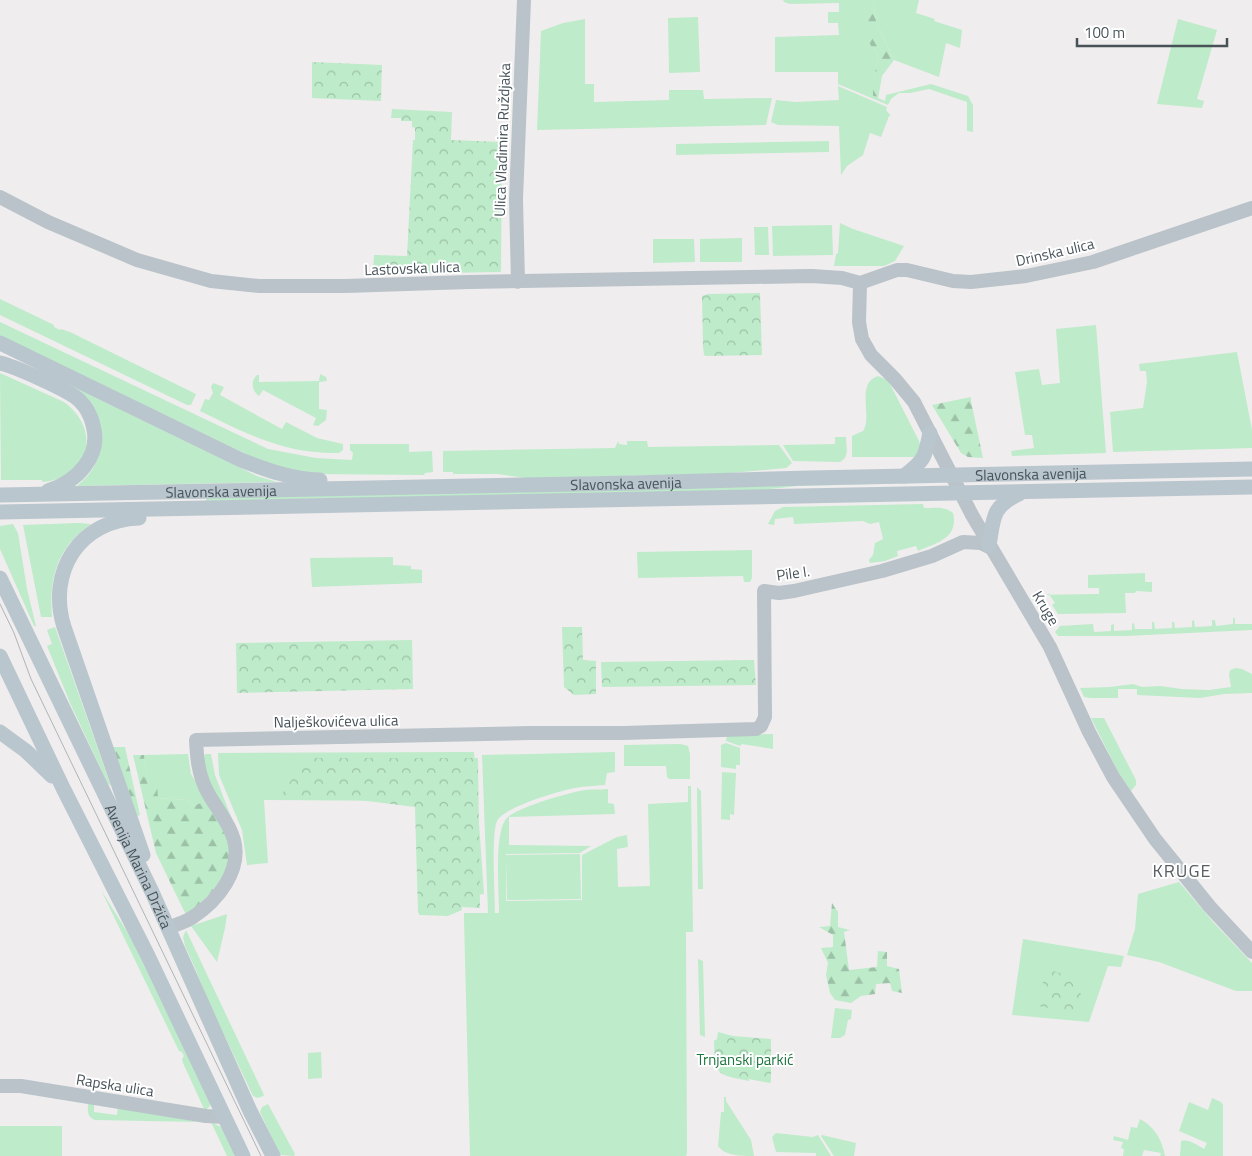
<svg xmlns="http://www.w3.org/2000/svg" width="1252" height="1156" font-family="'Titillium Web',sans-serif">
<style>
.green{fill:#beebca}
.forest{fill:url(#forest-firs)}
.park{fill:url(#park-crowns)}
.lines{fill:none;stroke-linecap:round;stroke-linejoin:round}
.tertiary{stroke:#b9c3c9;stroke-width:14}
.secondary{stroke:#bac6ce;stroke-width:15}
.tram{stroke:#b0b4b7;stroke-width:1}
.labels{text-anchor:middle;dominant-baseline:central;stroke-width:4;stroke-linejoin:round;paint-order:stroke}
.street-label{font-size:15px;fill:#475359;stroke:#fff}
.park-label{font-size:15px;fill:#1d753e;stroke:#fff}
.quarter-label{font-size:18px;letter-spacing:1px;fill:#5a5f62;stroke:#fff}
</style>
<defs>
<pattern id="forest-firs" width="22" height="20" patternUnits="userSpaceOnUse" patternTransform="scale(1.25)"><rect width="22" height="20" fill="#beebca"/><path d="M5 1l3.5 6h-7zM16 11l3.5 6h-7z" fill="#9cc1a7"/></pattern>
<pattern id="park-crowns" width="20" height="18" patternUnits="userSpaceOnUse" patternTransform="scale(1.25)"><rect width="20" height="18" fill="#beebca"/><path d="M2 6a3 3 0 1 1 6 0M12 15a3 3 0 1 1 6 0" fill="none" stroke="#9cc1a7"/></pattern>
</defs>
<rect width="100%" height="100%" fill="#f0edee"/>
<!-- green -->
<path class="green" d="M 783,0 L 865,0 L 868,10 L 868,40 L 879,57 L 873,79 L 873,96 L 885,101 L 886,95 L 931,84 L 968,96 L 973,105 L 973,132 L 967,131 L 967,102 L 929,89 L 910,93 L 899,93 L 891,99 L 888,105 L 838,84 L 838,72 L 775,72 L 775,37 L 839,35 L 838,23 L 828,23 L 828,12 L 839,12 L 839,3 L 790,4 L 784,2 Z
M 873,0 L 919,0 L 916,13 L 935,19 L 934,21 L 962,30 L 960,48 L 946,43 L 939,77 L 894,60 L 876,21 Z
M 698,17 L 700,72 L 669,73 L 668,18 Z
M 585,19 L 585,84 L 594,84 L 594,102 L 669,100 L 669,90 L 703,90 L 704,99 L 772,98 L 766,125 L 537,130 L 541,31 L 563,23 Z
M 1178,19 L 1217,30 L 1197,99 L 1204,101 L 1202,108 L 1157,104 Z
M 838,86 L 887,107 L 886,110 L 891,116 L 889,116 L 881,137 L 870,133 L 863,155 L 847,166 L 841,175 L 839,126 L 778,125 L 771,122 L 776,100 L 795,102 L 839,100 Z
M 829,141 L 829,152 L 676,155 L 676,144 Z
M 840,223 L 853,229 L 904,246 L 895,261 L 884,266 L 834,266 L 836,254 L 838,253 Z
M 832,225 L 833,255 L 773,256 L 772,226 Z
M 754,227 L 768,227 L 769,255 L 755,255 Z
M 742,238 L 742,262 L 700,262 L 700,239 Z
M 653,239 L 694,239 L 695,262 L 653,263 Z
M 0,299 L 52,324 L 54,325 L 54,327 L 60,330 L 61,329 L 70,332 L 196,394 L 191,405 L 187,405 L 0,315 Z
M 0,322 L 268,449 L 316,458 L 352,460 L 353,453 L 350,450 L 350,444 L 409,444 L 409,452 L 432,451 L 433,472 L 425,473 L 424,475 L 308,474 L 263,462 L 0,336 Z
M 1096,325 L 1106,453 L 1012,456 L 1011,451 L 1034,448 L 1032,435 L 1025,435 L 1015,372 L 1039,369 L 1042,385 L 1060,383 L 1056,329 Z
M 1237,352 L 1252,430 L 1252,448 L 1113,452 L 1110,412 L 1143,408 L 1147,382 L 1146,371 L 1140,371 L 1139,364 Z
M 0,373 L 64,402 C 102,430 90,478 42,482 L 42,480 L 1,480 Z
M 320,374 L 326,377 L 327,381 L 319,382 L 319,409 L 327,410 L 326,420 L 318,426 L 313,425 L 316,418 L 263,390 L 259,396 C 252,391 250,381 257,375 L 259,375 L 259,382 L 319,381 Z
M 878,376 L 888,380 L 919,441 L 921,448 L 915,457 L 852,457 L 852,436 L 863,431 C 873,417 855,383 878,376 Z
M 213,383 L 224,387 L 220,395 L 282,429 L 286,422 L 317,438 L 343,444 L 343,450 L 339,453 C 284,454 247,434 200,411 L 205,399 L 209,400 L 213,393 L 211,387 Z
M 72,386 L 257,476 L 277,482 L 77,486 C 90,475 97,465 101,448 L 70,389 Z
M 835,437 L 846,437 C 846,446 850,457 840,462 L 793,461 L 783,445 L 835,444 Z
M 618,441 L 619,444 L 627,445 L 627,441 L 647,441 L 648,447 L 779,445 L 792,463 L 786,468 L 720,474 L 526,478 L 497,474 L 453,474 L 453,472 L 443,472 L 443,451 L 615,448 Z
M 922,480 L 922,483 L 919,483 L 797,486 L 754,491 L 206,501 L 206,497 L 755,486 Z
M 923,504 L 924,508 C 934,508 945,506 953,513 C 959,538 937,543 918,551 L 916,546 L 897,551 L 898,556 L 885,561 L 870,563 L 869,560 L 873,555 L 875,543 L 883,539 L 879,522 L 870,524 L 863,521 L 794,524 L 793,517 L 775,519 L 774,525 L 768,524 L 775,511 L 783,507 Z
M 78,523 L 91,524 C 57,547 49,578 52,617 L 41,617 L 23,525 Z
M 13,524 L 18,533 L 27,589 L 36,626 L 34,626 L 0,549 L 0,526 Z
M 752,550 L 752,578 L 750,582 L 744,582 L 743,576 L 638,578 L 637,552 Z
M 393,557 L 393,565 L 411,566 L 411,569 L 422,570 L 422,583 L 312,587 L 310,558 Z
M 1145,573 L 1145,582 L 1152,582 L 1152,592 L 1136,591 L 1135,593 L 1125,593 L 1126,613 L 1058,614 L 1052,605 L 1055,603 L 1049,594 L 1034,602 L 1030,595 L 1099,594 L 1099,588 L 1088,588 L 1088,575 Z
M 1233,618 L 1235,618 L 1235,624 L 1252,624 L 1252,630 L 1126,636 L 1058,636 L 1055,632 L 1060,626 L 1093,624 L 1094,632 L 1111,631 L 1111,625 L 1114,624 L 1114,631 L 1132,630 L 1132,624 L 1134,623 L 1135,629 L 1152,629 L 1152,622 L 1154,622 L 1155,629 L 1172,628 L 1172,622 L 1174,622 L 1175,628 L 1192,627 L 1192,621 L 1194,620 L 1195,627 L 1212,626 L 1212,620 L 1215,620 L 1216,626 L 1233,624 Z
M 55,627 L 111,786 L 108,784 L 70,703 L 47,646 L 52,644 L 47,630 Z
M 1236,668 L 1242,669 L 1252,674 L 1252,693 L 1224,694 L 1200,698 L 1137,695 L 1137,689 L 1118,689 L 1118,698 L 1091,698 L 1084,697 L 1080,688 L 1110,687 L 1133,684 L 1142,687 L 1160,686 L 1182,689 L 1209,690 L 1231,687 L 1229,675 L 1230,670 Z
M 1091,718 L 1104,718 L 1136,780 L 1136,785 L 1131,791 L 1118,772 Z
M 773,734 L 773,749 L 742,744 L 740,746 L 726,741 L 727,735 Z
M 726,743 L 740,748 L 740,765 L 736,765 L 736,769 L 721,767 L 721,745 Z
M 681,744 L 688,746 L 690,754 L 690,779 L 669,779 L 667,777 L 666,766 L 624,766 L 624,745 Z
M 474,752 L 484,894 L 467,896 L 460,899 L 462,910 L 448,916 L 419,915 L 421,801 L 264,800 L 268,863 L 247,865 L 242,830 L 219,775 L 218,753 Z
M 615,752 L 615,772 L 607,773 L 605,785 C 595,786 585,786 575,788 C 559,791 504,807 497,821 C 491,834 495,895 495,913 L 499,913 C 499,892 494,834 506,819 C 514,808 571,792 585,790 C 593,789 600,790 608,789 L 608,803 L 614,804 L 615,814 L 509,817 L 509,845 L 591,846 L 580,853 L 506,854 L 506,855 L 580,854 L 581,899 L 507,900 L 506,861 L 506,901 L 582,900 L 582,855 L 617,837 L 627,835 L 628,847 L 617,849 L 618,887 L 650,886 L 648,804 L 688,802 L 688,786 L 691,786 L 693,932 L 686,932 L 687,1153 L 686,1156 L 470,1156 L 464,919 L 464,913 L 488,913 L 482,755 Z
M 188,754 L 191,774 L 207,801 L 192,806 L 187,800 L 158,798 L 148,787 L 144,755 Z
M 205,754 L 211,754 L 215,775 L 236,830 C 226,811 198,776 205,754 Z
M 722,772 L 736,773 L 734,815 L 730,814 L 730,820 L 721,819 Z
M 697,787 L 701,791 L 703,889 L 698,889 Z
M 1179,882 L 1214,923 L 1252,963 L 1252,991 L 1236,991 L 1159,962 L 1127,955 L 1135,929 L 1138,894 Z
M 101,890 L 131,938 L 210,1101 L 210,1106 L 205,1111 L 183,1063 L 182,1059 L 184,1056 L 182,1052 L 179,1051 Z
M 227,914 L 225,928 L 217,962 L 191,926 Z
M 186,930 L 264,1095 L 263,1096 L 258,1098 L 253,1096 L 205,994 L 195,968 L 185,946 L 183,937 Z
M 1023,939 L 1124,956 L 1121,967 L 1108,966 L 1089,1022 L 1012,1015 Z
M 698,959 L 703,961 L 705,1037 L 700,1035 Z
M 835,1008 L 852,1010 L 851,1019 L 848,1020 L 845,1035 L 840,1038 L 831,1038 Z
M 321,1052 L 322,1078 L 308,1079 L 308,1053 Z
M 724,1097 L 726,1097 L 726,1101 L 751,1140 L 754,1156 C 742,1156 725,1156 718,1146 L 721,1112 L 724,1112 Z
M 1212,1098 L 1221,1102 L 1223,1105 L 1223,1156 L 1180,1156 L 1181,1141 C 1189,1139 1197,1145 1204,1149 L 1207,1143 L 1179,1131 L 1189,1102 L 1208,1110 Z
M 88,1101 L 94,1102 L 94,1112 L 117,1115 L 118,1106 L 198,1122 L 95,1120 C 86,1117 88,1109 88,1101 Z
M 268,1104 L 295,1154 L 294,1156 L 280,1155 L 260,1112 L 262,1107 Z
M 1140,1119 C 1155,1127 1162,1140 1165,1156 L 1160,1156 L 1161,1153 L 1144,1150 L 1142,1156 L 1123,1156 L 1124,1149 L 1121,1148 L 1123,1142 L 1113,1140 L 1114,1136 L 1128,1140 L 1131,1127 L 1137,1128 Z
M 211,1122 L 221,1127 L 235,1156 L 227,1156 Z
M 0,1126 L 62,1126 L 62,1156 L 0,1156 Z
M 776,1133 L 813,1137 L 818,1135 L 831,1156 L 816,1156 L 816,1153 L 776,1152 L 772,1137 Z
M 822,1135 L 856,1143 L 854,1156 L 834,1156 L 821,1136 Z"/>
<!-- forest -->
<path class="forest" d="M 865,0 L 873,0 L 876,21 L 894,60 L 882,76 L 878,99 L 873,96 L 873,79 L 879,57 C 876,51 870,46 868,40 C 864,30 869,13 865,0 Z
M 971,397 L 971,401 L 983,458 L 968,457 L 961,453 L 932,405 Z
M 111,747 L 125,747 L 140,815 L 134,817 Z
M 133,755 L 144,755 L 148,786 L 157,784 L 158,798 L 187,800 L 192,806 L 207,801 C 214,813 224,826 228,839 C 236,871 210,897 186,915 L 156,853 Z
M 832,903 L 838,912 L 838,927 L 850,930 L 844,932 L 849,970 L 877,967 L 878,951 L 887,952 L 887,966 L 899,969 L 902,993 L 892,991 L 890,983 L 876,984 L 875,994 L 861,996 L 851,1003 L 835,1000 L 830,993 L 826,975 L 828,963 L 821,948 L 833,947 L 833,935 L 819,927 L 830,926 Z"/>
<!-- park -->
<path class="park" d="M 312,62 L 382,65 L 381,101 L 312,98 Z
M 392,109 L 452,112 L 451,140 L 502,142 L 501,272 L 373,274 L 374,255 L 407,256 L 413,140 L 415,140 L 415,128 L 412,127 L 412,121 L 401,121 L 401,118 L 391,118 Z
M 760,293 L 762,355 L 706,356 L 704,355 L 703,347 L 702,296 L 708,294 Z
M 562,627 L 582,627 L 583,660 L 596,661 L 596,694 L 574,695 L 564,687 Z
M 412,640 L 413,689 L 237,693 L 236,643 Z
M 754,660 L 756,685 L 602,687 L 601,662 Z
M 306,758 L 478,758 L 480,908 L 461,907 L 444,913 L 418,913 L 415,807 L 351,799 L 278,800 Z
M 1046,969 L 1084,980 L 1076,1013 L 1038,1006 Z
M 718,1032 L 733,1036 L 771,1039 L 771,1082 L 769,1083 L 749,1079 L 749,1081 C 716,1074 715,1076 714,1041 L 717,1039 Z"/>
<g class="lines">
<!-- tertiary -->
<path class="tertiary" d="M 0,197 L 48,222 L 137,260 L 211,281 L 259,286 L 345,286 L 469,282 L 812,276 L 842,278 L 860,283
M 518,282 L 516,199 L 524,0
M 860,283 L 859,322 L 862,339 L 871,355 L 895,379 L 914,402 L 972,515 L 1050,647 L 1089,732 L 1113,777 L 1155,839 L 1210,907 L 1252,952
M 860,283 L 897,270 L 907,270 L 953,281 L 971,282 L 1026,276 L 1093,262 L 1252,208
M 168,928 C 177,924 186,922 193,917 C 218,901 242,870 234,840 C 229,821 214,806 206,789 C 198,773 197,757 196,740 L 531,733 L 623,733 L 756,729 L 761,726 L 765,717 L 764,591 L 779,593 L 794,591 L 882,571 L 932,556 L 963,542 L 981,543 L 991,548
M 0,1086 L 21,1086 L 206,1116 L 224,1117"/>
<!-- secondary -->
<g class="secondary">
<path d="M 0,343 L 241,460 C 267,470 291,479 320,480"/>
<path d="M 0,363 C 14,366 71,391 80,401 C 86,407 91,416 93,425 C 102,457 76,482 48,491"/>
<path d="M 904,476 C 925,460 925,457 930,433"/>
<path id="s1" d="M 0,495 L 633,483 L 810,478 L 1252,469"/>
<path d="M 0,512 L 1252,487"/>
<path d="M 139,518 C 79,520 47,572 64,627 L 143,855"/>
<path d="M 989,545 C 994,518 991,507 1019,494"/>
<path id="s2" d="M 0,578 L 152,892 L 250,1111 L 273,1156"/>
<path d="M 0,656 L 63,788 L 148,956 L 243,1156"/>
<path d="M 0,732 L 26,751 L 52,776"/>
</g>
<!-- tram -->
<path class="tram" d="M 0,604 L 14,633 L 31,679 L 261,1156"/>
</g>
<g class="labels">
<!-- street labels -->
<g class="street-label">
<text transform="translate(502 140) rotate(-88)">Ulica Vladimira Ruždjaka</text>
<text transform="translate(1055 252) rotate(-13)">Drinska ulica</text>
<text transform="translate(412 268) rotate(-2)">Lastovska ulica</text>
<text stroke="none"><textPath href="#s1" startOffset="1031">Slavonska avenija</textPath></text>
<text stroke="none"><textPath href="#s1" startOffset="626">Slavonska avenija</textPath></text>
<text stroke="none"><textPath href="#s1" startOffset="221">Slavonska avenija</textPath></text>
<text transform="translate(793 573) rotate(-8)">Pile I.</text>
<text transform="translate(1046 608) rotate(59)">Kruge</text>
<text transform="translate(336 721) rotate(-1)">Nalješkovićeva ulica</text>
<text stroke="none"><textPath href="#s2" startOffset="320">Avenija Marina Držića</textPath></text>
<text transform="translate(115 1085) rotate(9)">Rapska ulica</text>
</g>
<!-- park labels -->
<g class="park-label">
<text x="745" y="1059">Trnjanski parkić</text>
</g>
<!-- quarter labels -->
<g class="quarter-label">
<text x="1182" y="870">KRUGE</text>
</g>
</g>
<!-- scale -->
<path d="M1077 38v8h150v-8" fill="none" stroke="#475359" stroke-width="2.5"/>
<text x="1084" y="38" font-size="15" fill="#475359" stroke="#ffffff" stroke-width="4" paint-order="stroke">100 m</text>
</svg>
